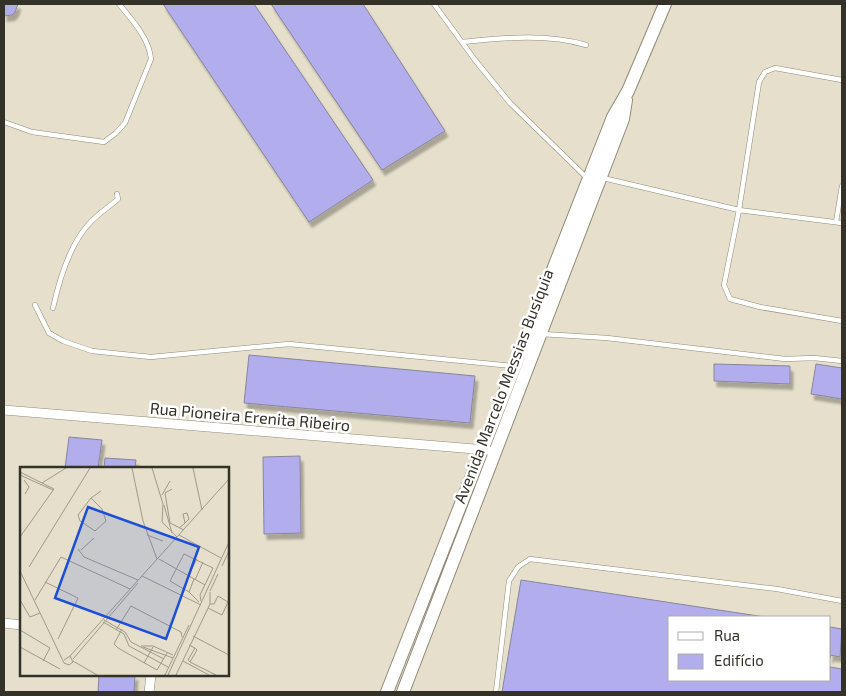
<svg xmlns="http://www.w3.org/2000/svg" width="846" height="696" font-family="'Exo 2',sans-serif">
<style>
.building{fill:#b2adec;stroke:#878699;filter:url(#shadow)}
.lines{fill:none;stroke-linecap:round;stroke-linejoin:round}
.lane-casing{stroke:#918a78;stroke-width:5.5}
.street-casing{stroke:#918a78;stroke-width:10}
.secondary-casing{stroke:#918a78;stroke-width:14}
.lane{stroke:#fff;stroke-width:4.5}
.street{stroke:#fff;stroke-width:9}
.secondary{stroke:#fff;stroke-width:12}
.labels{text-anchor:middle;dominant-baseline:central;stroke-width:5;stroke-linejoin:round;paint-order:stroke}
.street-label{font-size:16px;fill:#343129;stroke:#fff}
.inset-road{fill:none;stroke:#9f998a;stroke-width:1}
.view{fill:#1d4ed8;fill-opacity:0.15;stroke:#1d4ed8;stroke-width:2.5}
.inset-edge{fill:none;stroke:#343129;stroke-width:2.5}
</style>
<defs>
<filter id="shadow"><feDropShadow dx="3" dy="5.5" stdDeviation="1" flood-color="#0004"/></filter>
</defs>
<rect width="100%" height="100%" fill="#e6dfcb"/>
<!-- building -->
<path class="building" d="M 4,4 L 18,4 L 15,12 L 12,15 L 4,16 Z
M 163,4 L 254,4 L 373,180 L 309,222 Z
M 271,4 L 363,4 L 445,131 L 382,170 Z
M 249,355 L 475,376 L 470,423 L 244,403 Z
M 714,364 L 790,366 L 790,384 L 714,381 Z
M 816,364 L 842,368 L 842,399 L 811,394 Z
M 69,437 L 102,440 L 98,468 L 65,468 Z
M 300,456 L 301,533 L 264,534 L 263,457 Z
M 105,458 L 136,460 L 135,468 L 104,468 Z
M 521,580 L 765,617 L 670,617 L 670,680 L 830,680 L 830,667 L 842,669 L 842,692 L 502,692 Z
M 830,627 L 842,629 L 840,657 L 830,655 L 830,658 Z
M 99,675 L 135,675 L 134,692 L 98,692 Z"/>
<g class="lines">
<!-- lane casing -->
<g class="lane-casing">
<path id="lane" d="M 434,4 L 475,60 L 510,103 L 588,179
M 462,42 C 503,38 546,33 586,45
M 842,80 L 775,68 L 765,72 L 759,82 L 739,210 L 724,285 L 730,299 L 760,307 L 842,321
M 4,122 L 32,132 L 104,142 L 116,133 L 125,123 L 151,59 C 149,38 132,20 119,4
M 603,178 L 739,210 L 842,223
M 836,222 L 842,186
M 35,305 L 49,333 L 63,341 L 92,351 L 151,357 L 289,344 L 512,366
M 53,308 C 59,281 69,246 88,225 C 96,215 108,208 118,199 L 117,194
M 542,334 L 607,338 L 785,359 L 814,358 L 842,361
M 496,692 L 509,581 L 518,567 L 530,559 L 777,589 L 842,601"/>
</g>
<!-- street casing -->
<g class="street-casing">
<path id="street" d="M 4,410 L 487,450
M 4,623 L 21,625
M 149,692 L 151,675"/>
</g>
<!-- secondary casing -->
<g class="secondary-casing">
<path id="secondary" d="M 387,692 L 613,117 L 628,91 L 665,4
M 403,692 L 623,119 L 626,100"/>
</g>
<!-- lane -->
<use href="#lane" class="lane"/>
<!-- street -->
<use href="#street" class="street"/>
<!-- secondary -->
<use href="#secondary" class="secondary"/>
</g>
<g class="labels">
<!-- street labels -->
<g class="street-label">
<text transform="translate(503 386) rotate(-69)">Avenida Marcelo Messias Busíquia</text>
<text transform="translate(250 416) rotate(5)">Rua Pioneira Erenita Ribeiro</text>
</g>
</g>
<!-- overview -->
<g transform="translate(20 467)">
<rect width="209" height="209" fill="#e6dfcb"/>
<path class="inset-road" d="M 112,1 L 123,54 L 137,92M 132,1 L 143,37 L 142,55 L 157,70M 173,1 L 182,43M 0,5 L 34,22 L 0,70M 0,8 L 33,23M 4,13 L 9,20 L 5,27M 22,16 L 46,1M 152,22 L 145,26 L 150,56 L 164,63M 142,28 L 150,14M 71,31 L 58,48 L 60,54 L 75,64 L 86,54 L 82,42 L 71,31 L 81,24M 144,38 L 152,66M 160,60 L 163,58 L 169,52 L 167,46 L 163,47 L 165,56M 127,68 L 143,74M 159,68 L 201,91M 58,82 L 64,90 L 118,113M 61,83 L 74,71M 139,92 L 185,118M 202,99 L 209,84M 9,100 L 70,1M 0,104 L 44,196 L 49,198 L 53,195 L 50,189 L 44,193M 122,109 L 181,138M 168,109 L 177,92M 174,112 L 169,125 L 179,135M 175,113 L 183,95M 25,115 L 58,131 L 38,172M 190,124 L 198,107M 169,125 L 150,114 L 164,87 L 193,101M 0,133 L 10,150 L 20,146M 15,133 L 41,90 L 110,122M 181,134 L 180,128 L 193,101M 188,141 L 202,148 L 208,135 L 198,129 L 194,137 L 190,137M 84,153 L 105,165 L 111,175 L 144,192M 83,155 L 104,167 L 109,179 L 148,200M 102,162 L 94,177 L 98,181 L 137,203 L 147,186M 0,163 L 30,181 L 23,194M 96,163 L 111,139 L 161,165 L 162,170M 173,169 L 209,188M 169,178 L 175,181 L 177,183 L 170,195 L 168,193 L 175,181M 121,179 L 133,179 L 153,188M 0,180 L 40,202M 123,180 L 153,191M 50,189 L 209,12M 53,192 L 118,116M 53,194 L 77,208M 163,194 L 189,208M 170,195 L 196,208M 124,196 L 133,180M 145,208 L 169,158M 148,208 L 209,75M 156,208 L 190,137 L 190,125"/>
<path class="view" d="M 68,40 L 179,80 L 146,172 L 35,131 Z"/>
<rect width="209" height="209" class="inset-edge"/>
</g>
<!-- border -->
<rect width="846" height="696" fill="none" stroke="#343129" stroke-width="10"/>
<!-- legend -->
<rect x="668" y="616" width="162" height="65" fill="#ffffff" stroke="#aeada9"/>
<rect x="678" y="632" width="25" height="8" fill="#ffffff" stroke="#aeada9"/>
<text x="714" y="641" font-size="15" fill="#343129">Rua</text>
<rect x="678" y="654" width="25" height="15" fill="#b2adec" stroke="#aeada9"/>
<text x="714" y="666" font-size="15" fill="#343129">Edifício</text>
</svg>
